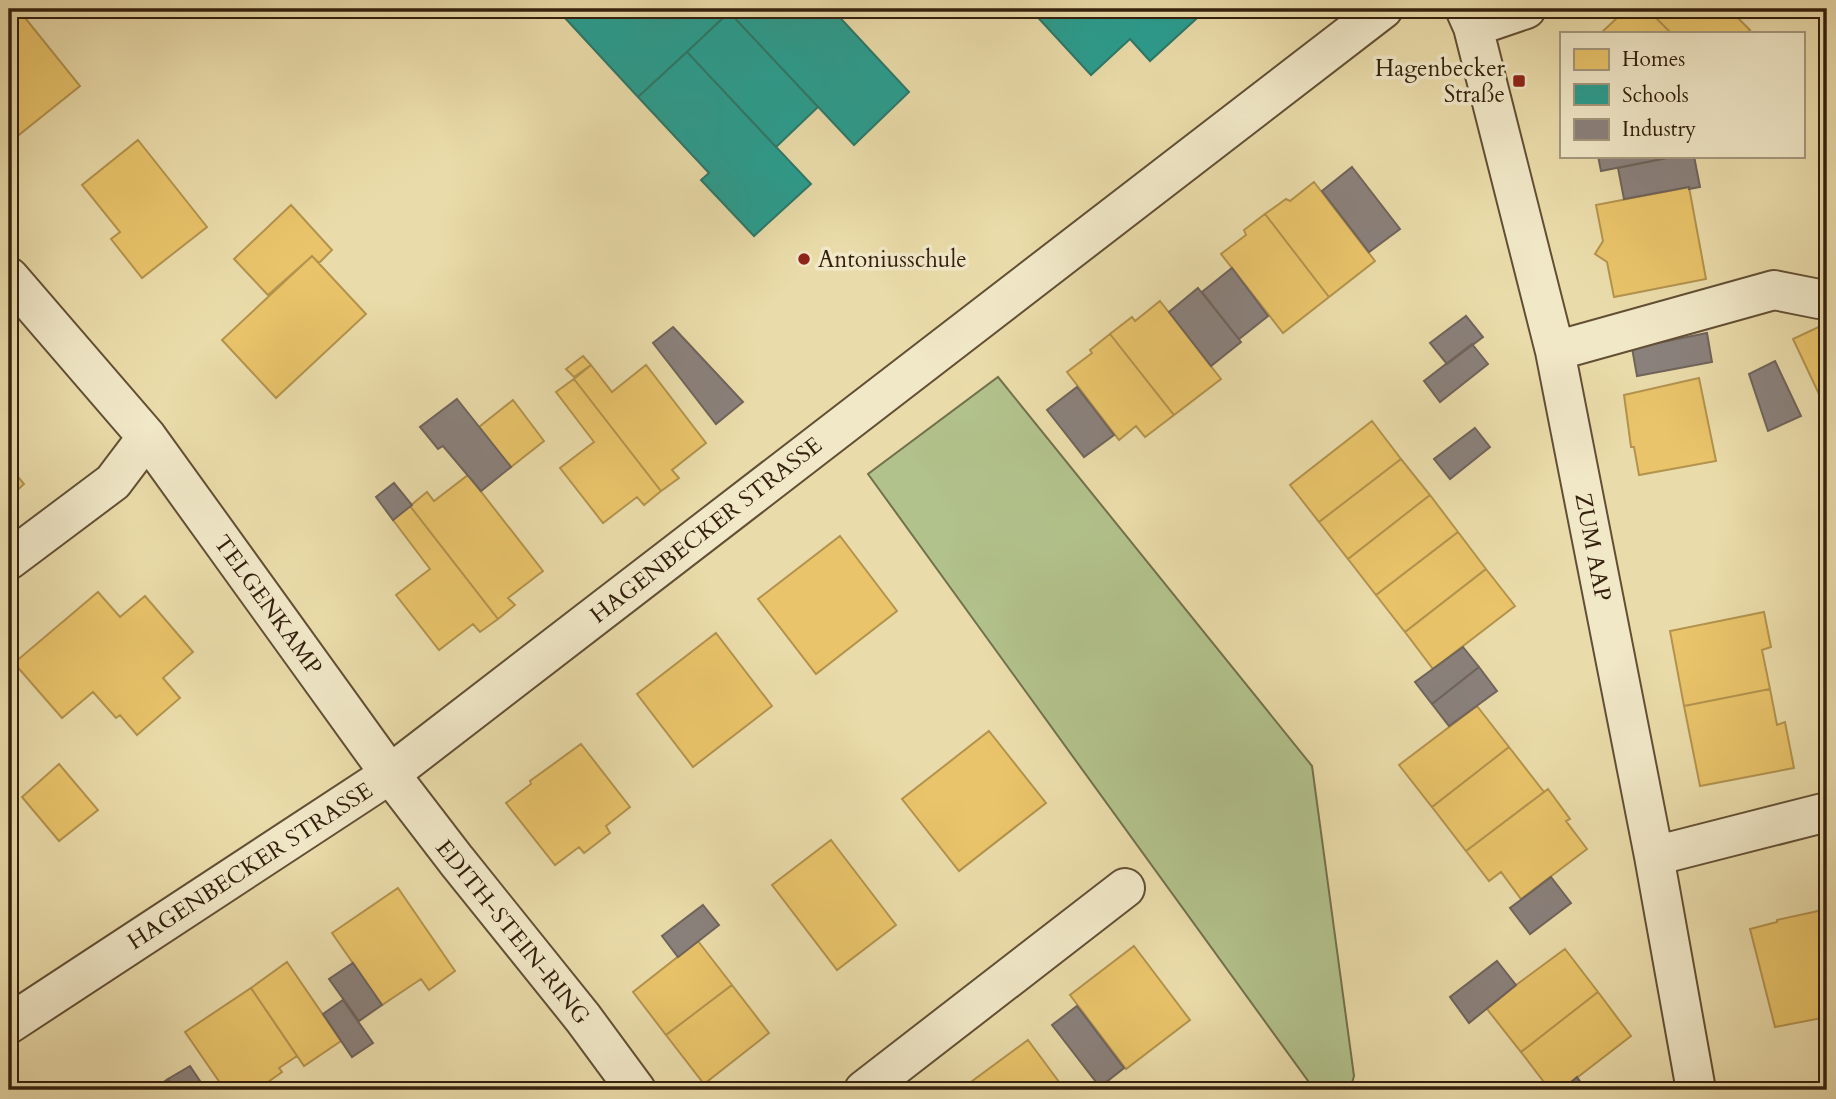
<svg xmlns="http://www.w3.org/2000/svg" width="1836" height="1099" font-family="Cardo,serif">
<style>
.green{fill:#b2c28c;stroke:#73714c;stroke-width:2}
.homes{fill:#e9c46a;stroke:#b3934e;stroke-width:2}
.schools{fill:#2a9d8f;stroke:#2d7868;stroke-width:2}
.industry{fill:#8a817c;stroke:#70645b;stroke-width:2}
.lines{fill:none;stroke-linecap:round;stroke-linejoin:round}
.minor-casing{stroke:#624f34;stroke-width:42}
.minor{stroke:#f1e8c8;stroke-width:38}
.poi-dot{fill:#8f2418;stroke:#f1e8c8;stroke-width:2.5}
.labels{text-anchor:middle;dominant-baseline:central;stroke-width:7;stroke-linejoin:round;paint-order:stroke}
.poi-label{font-size:23px;fill:#34200d;stroke:#f1e8c8;text-anchor:end}
.street-label{font-size:23px;fill:#34200d;stroke:#f1e8c8}
</style>
<rect width="100%" height="100%" fill="#eadcaa"/>
<filter id="stains"><feTurbulence type="fractalNoise" baseFrequency=".00286" numOctaves="4"/><feColorMatrix values="0 0 0 0 .2 0 0 0 0 .09 0 0 0 0 .02 0 0 0 .5 -.17"/></filter>
<radialGradient id="worn" r=".72"><stop offset=".6" stop-color="#630" stop-opacity="0"/><stop offset="1" stop-color="#630" stop-opacity=".3"/></radialGradient>
<!-- green -->
<path class="green" d="M 998,377 L 1312,766 L 1354,1076 L 1350,1090 L 1304,1090 L 1311,1085 L 868,474 Z"/>
<!-- homes -->
<path class="homes" d="M 9,9 L 18,9 L 80,86 L 15,138 L 9,131 Z
M 1623,9 L 1647,9 L 1671,33 L 1601,33 L 1618,17 L 1616,16 Z
M 1647,9 L 1729,9 L 1750,30 L 1747,33 L 1671,33 Z
M 138,140 L 207,227 L 142,278 L 111,239 L 120,232 L 82,185 Z
M 1314,182 L 1375,261 L 1329,297 L 1265,214 L 1286,199 L 1290,201 Z
M 1689,187 L 1706,279 L 1614,297 L 1607,262 L 1595,254 L 1603,241 L 1596,205 Z
M 291,205 L 332,250 L 319,263 L 312,256 L 268,295 L 234,259 Z
M 1265,214 L 1329,297 L 1283,333 L 1221,254 L 1246,235 L 1244,230 Z
M 312,256 L 366,314 L 276,398 L 222,340 Z
M 1160,301 L 1221,379 L 1174,415 L 1110,334 L 1132,317 L 1135,321 Z
M 1827,323 L 1827,411 L 1793,339 Z
M 1110,334 L 1174,415 L 1145,437 L 1136,426 L 1119,440 L 1067,372 L 1092,353 L 1090,350 Z
M 583,356 L 591,365 L 574,377 L 566,369 Z
M 591,365 L 612,392 L 646,365 L 706,443 L 672,470 L 679,478 L 661,491 L 574,379 Z
M 1699,378 L 1716,461 L 1639,475 L 1634,447 L 1631,447 L 1624,395 Z
M 574,379 L 661,491 L 644,505 L 637,497 L 603,523 L 560,468 L 594,442 L 556,392 Z
M 513,400 L 544,441 L 511,467 L 479,427 Z
M 1372,421 L 1401,459 L 1319,522 L 1290,485 Z
M 1401,459 L 1430,495 L 1348,559 L 1319,522 Z
M 9,466 L 24,484 L 9,498 Z
M 468,475 L 543,571 L 508,598 L 515,605 L 498,619 L 410,506 L 427,492 L 434,501 Z
M 1430,495 L 1458,532 L 1376,595 L 1348,559 Z
M 410,506 L 498,619 L 480,632 L 473,624 L 439,650 L 396,595 L 430,569 L 393,520 Z
M 1458,532 L 1486,569 L 1405,632 L 1376,595 Z
M 840,536 L 897,611 L 816,674 L 758,599 Z
M 1486,569 L 1515,606 L 1433,669 L 1405,632 Z
M 98,592 L 120,617 L 145,596 L 193,652 L 163,678 L 180,698 L 137,735 L 120,715 L 116,718 L 93,692 L 62,718 L 14,663 Z
M 1764,612 L 1771,647 L 1762,650 L 1770,689 L 1684,706 L 1670,631 Z
M 716,633 L 772,706 L 693,767 L 637,694 Z
M 1770,689 L 1777,725 L 1785,722 L 1794,768 L 1700,786 L 1684,706 Z
M 1477,706 L 1509,747 L 1432,807 L 1399,765 Z
M 989,731 L 1046,803 L 959,871 L 902,799 Z
M 581,744 L 630,807 L 606,826 L 610,833 L 584,853 L 579,847 L 555,865 L 506,803 L 531,784 L 530,781 Z
M 1509,747 L 1544,792 L 1466,851 L 1432,807 Z
M 59,764 L 98,810 L 59,841 L 22,797 Z
M 1548,789 L 1570,819 L 1566,821 L 1587,849 L 1521,899 L 1501,872 L 1489,881 L 1466,851 Z
M 831,840 L 896,925 L 837,970 L 772,885 Z
M 398,888 L 455,971 L 429,990 L 421,979 L 382,1005 L 332,933 Z
M 1827,909 L 1827,1017 L 1775,1027 L 1750,929 L 1777,922 L 1777,920 Z
M 698,941 L 732,985 L 666,1035 L 633,992 Z
M 1134,946 L 1190,1020 L 1126,1069 L 1070,995 Z
M 1565,949 L 1598,992 L 1521,1052 L 1487,1009 L 1516,985 Z
M 287,962 L 341,1041 L 304,1066 L 251,988 Z
M 732,985 L 769,1033 L 704,1084 L 666,1035 Z
M 251,988 L 297,1056 L 279,1068 L 282,1072 L 257,1090 L 253,1085 L 246,1090 L 225,1090 L 185,1032 Z
M 1598,992 L 1631,1036 L 1561,1090 L 1550,1090 L 1521,1052 Z
M 1028,1040 L 1065,1090 L 960,1090 Z"/>
<!-- schools -->
<path class="schools" d="M 575,9 L 733,9 L 638,97 L 565,18 Z
M 733,9 L 832,9 L 909,92 L 854,145 L 729,12 Z
M 1030,9 L 1207,9 L 1150,61 L 1130,39 L 1091,75 Z
M 729,12 L 818,107 L 776,147 L 687,52 Z
M 687,52 L 811,184 L 754,236 L 701,180 L 709,173 L 638,97 Z"/>
<!-- industry -->
<path class="industry" d="M 1598,156 L 1677,156 L 1601,171 Z
M 1677,156 L 1694,156 L 1700,187 L 1689,189 L 1689,187 L 1624,199 L 1618,168 Z
M 1352,167 L 1400,229 L 1369,252 L 1322,191 Z
M 1232,268 L 1268,316 L 1239,339 L 1202,292 Z
M 1198,288 L 1241,342 L 1211,366 L 1169,312 Z
M 1466,316 L 1483,337 L 1447,364 L 1430,343 Z
M 673,327 L 743,402 L 716,424 L 653,343 Z
M 1707,333 L 1712,362 L 1637,376 L 1632,348 Z
M 1472,344 L 1488,364 L 1440,402 L 1424,381 Z
M 1775,361 L 1801,416 L 1768,431 L 1749,374 Z
M 1077,387 L 1114,435 L 1084,457 L 1047,410 Z
M 457,399 L 511,467 L 481,491 L 443,446 L 438,449 L 420,427 Z
M 1475,428 L 1490,447 L 1450,479 L 1434,459 Z
M 394,483 L 412,505 L 393,520 L 376,497 Z
M 1463,647 L 1479,667 L 1432,704 L 1415,682 Z
M 1479,667 L 1497,691 L 1449,726 L 1432,704 Z
M 1551,877 L 1571,903 L 1530,934 L 1510,908 Z
M 703,905 L 719,925 L 678,957 L 662,936 Z
M 1497,961 L 1516,985 L 1469,1023 L 1450,997 Z
M 353,963 L 382,1005 L 359,1021 L 329,979 Z
M 343,1000 L 373,1043 L 352,1057 L 323,1014 Z
M 1077,1006 L 1124,1068 L 1100,1087 L 1052,1025 Z
M 190,1066 L 206,1090 L 176,1090 L 168,1079 Z
M 1577,1077 L 1586,1090 L 1561,1090 L 1564,1088 Z
M 168,1079 L 176,1090 L 153,1090 Z"/>
<g class="lines">
<!-- minor casing -->
<g class="minor-casing">
<path id="minor" d="M 1465,9 L 1473,27 L 1555,351 L 1654,856 L 1696,1090
M 1473,27 L 1526,9
M 9,277 L 147,437 L 390,774 L 456,860 L 583,1018 L 636,1090
M 1555,351 L 1774,290 L 1819,299
M 9,560 L 113,482 L 147,437
M 1654,856 L 1827,812
M 9,1024 L 390,774 L 1383,9
M 864,1090 L 1125,888"/>
</g>
<!-- minor -->
<use href="#minor" class="minor"/>
</g>
<!-- markers -->
<g class="poi-dot">
<rect x="1512" y="74" width="14" height="14" rx="3.5"/>
<circle cx="804" cy="259" r="7"/>
</g>
<g class="labels">
<!-- poi labels -->
<g class="poi-label">
<text x="1505" y="68">Hagenbecker<tspan x="1505" dy="26">Straße</tspan></text>
<text x="818" y="259" text-anchor="start">Antoniusschule</text>
</g>
<!-- street labels -->
<g class="street-label">
<text transform="translate(706 530) rotate(-38)">HAGENBECKER STRASSE</text>
<text transform="translate(1593 547) rotate(79)">ZUM AAP</text>
<text transform="translate(268 605) rotate(54)">TELGENKAMP</text>
<text transform="translate(250 866) rotate(-33)">HAGENBECKER STRASSE</text>
<text transform="translate(513 932) rotate(51)">EDITH-STEIN-RING</text>
</g>
</g>
<!-- margin -->
<rect width="1836" height="1099" fill="none" stroke="#eadcaa" stroke-width="35"/>
<rect x="10" y="10" width="1815" height="1078" fill="none" stroke="#34200d" stroke-width="3.5"/>
<rect x="18" y="18" width="1801" height="1064" fill="none" stroke="#34200d" stroke-width="2"/>
<!-- legend -->
<rect x="1560" y="32" width="245" height="126" fill="#f1e8c8" stroke="#a5987d" stroke-width="2"/>
<rect x="1574" y="49" width="35" height="21" fill="#e9c46a" stroke="#a5987d" stroke-width="2"/>
<text x="1622" y="66" font-size="21" fill="#34200d">Homes</text>
<rect x="1574" y="84" width="35" height="21" fill="#2a9d8f" stroke="#a5987d" stroke-width="2"/>
<text x="1622" y="102" font-size="21" fill="#34200d">Schools</text>
<rect x="1574" y="119" width="35" height="21" fill="#8a817c" stroke="#a5987d" stroke-width="2"/>
<text x="1622" y="136" font-size="21" fill="#34200d">Industry</text>
<rect width="100%" height="100%" filter="url(#stains)"/>
<rect width="100%" height="100%" fill="url(#worn)"/>
</svg>
